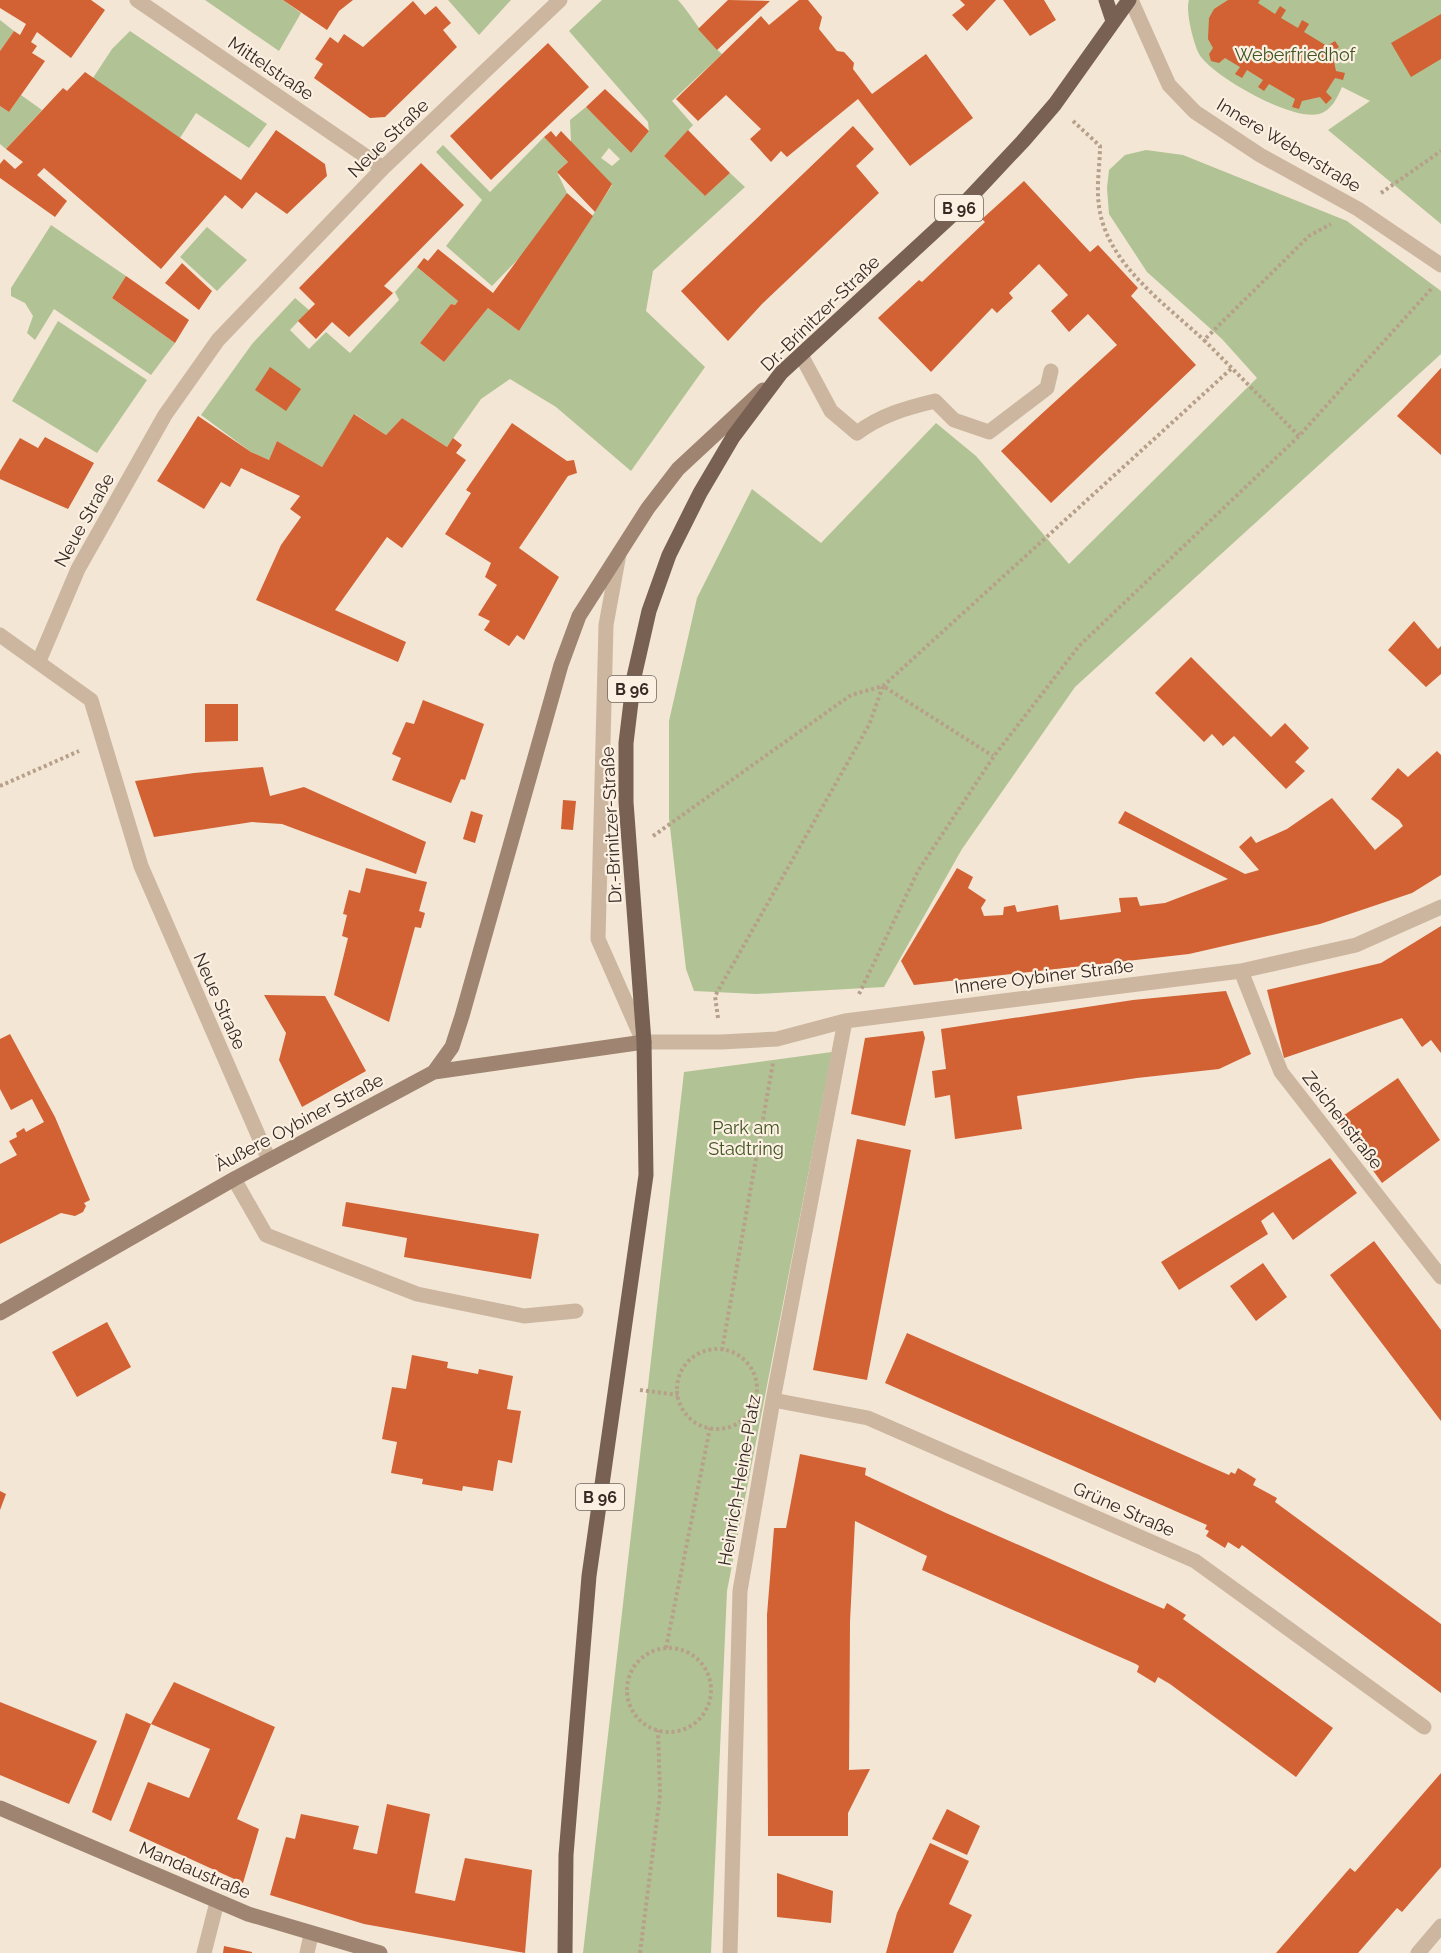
<svg xmlns="http://www.w3.org/2000/svg" width="1441" height="1953" font-family="Raleway,sans-serif">
<style>
.green{fill:#b1c394;fill-rule:evenodd}
.building{fill:#d26133}
.lines{fill:none;stroke-linecap:round;stroke-linejoin:round}
.path{stroke:#b7a08a;stroke-width:4;stroke-dasharray:3 3;stroke-linecap:butt}
.service{stroke:#ccb6a0;stroke-width:15}
.minor{stroke:#ccb6a0;stroke-width:15}
.secondary{stroke:#9f8471;stroke-width:15}
.primary{stroke:#786153;stroke-width:15}
.labels{text-anchor:middle;dominant-baseline:central;stroke-width:4.5;stroke-linejoin:round;paint-order:stroke}
.shield{fill:#fbf0e1;stroke:#70655d;stroke-width:1.5}
.shield-label{font-size:16px;font-weight:bold;fill:#352a24}
.park-label{font-size:18px;fill:#415525;stroke:#fbf0e1}
.street-label{font-size:18px;fill:#352a24;stroke:#fbf0e1}
</style>
<rect width="100%" height="100%" fill="#f3e6d5"/>
<!-- green -->
<path class="green" d="M 205,0 L 283,0 L 301,13 L 279,51 Z
M 448,0 L 511,0 L 479,35 Z
M 602,0 L 678,0 C 694,18 703,38 722,54 L 672,101 L 693,125 L 664,156 L 705,196 L 730,173 L 745,187 L 653,271 L 646,311 L 705,367 L 631,471 L 556,407 L 510,379 L 481,399 L 447,447 L 402,418 L 386,435 L 355,414 L 322,467 L 277,441 L 269,460 L 251,452 L 201,415 L 252,344 L 295,298 L 309,310 L 290,330 L 309,349 L 326,332 L 350,353 L 399,300 L 395,292 L 417,267 L 458,301 L 455,305 L 451,304 L 420,343 L 444,362 L 488,308 L 519,331 L 612,185 L 571,142 L 570,120 L 586,107 L 631,153 L 649,131 L 648,122 L 569,31 ZM 609,148 L 620,159 L 612,166 L 601,158 Z
M 1189,0 L 1441,0 L 1441,224 L 1328,130 L 1370,101 L 1342,87 C 1337,98 1332,110 1319,114 C 1292,121 1218,79 1201,57 C 1194,48 1185,10 1189,0 Z
M 0,20 L 14,31 L 0,51 Z
M 130,31 L 267,124 L 249,148 L 196,113 L 180,138 L 93,78 L 112,49 Z
M 21,95 L 42,110 L 6,149 L 0,144 L 0,106 L 9,112 Z
M 544,137 L 568,162 L 557,172 L 567,193 L 530,247 L 492,286 L 446,246 L 482,200 L 436,152 L 443,145 L 490,192 Z
M 1146,150 L 1183,155 L 1347,221 L 1441,291 L 1441,354 L 1075,687 L 962,849 L 884,987 L 756,994 L 694,991 L 686,969 L 669,818 L 669,721 L 697,598 L 752,489 L 821,543 L 936,423 L 976,456 L 1069,564 L 1257,378 L 1222,339 L 1147,272 L 1109,214 L 1107,188 L 1109,170 L 1125,155 Z
M 51,225 L 126,276 L 112,298 L 175,343 L 151,375 L 54,309 L 35,340 L 27,333 L 33,316 L 25,303 L 11,296 L 11,288 Z
M 207,227 L 247,260 L 217,291 L 180,257 Z
M 58,321 L 147,380 L 97,453 L 12,401 Z
M 832,1052 L 727,1591 L 711,1953 L 583,1953 L 684,1072 Z"/>
<!-- building -->
<path class="building" d="M 0,0 L 91,0 L 105,10 L 71,58 L 37,32 L 31,42 L 37,46 L 32,53 L 45,61 L 9,112 L 0,106 L 0,51 L 14,31 L 20,35 L 26,24 L 0,8 Z
M 283,0 L 353,0 L 339,11 L 327,30 Z
M 728,0 L 770,1 L 717,50 L 698,29 Z
M 799,0 L 808,0 L 822,17 L 819,29 L 837,51 L 844,52 L 854,63 L 853,69 L 872,94 L 926,54 L 973,118 L 910,166 L 858,99 L 787,157 L 781,151 L 771,162 L 750,139 L 761,129 L 726,95 L 698,121 L 676,99 L 761,16 L 769,25 Z
M 960,0 L 996,0 L 967,31 L 952,15 L 965,5 Z
M 1003,0 L 1044,0 L 1056,20 L 1030,36 Z
M 1228,0 L 1260,0 L 1258,3 L 1275,14 L 1280,6 L 1286,10 L 1281,18 L 1298,28 L 1302,20 L 1309,24 L 1304,32 L 1327,46 L 1335,41 L 1339,47 L 1332,52 L 1336,71 L 1345,73 L 1343,80 L 1335,78 L 1326,92 L 1332,98 L 1326,104 L 1320,97 L 1302,101 L 1299,109 L 1292,107 L 1295,99 L 1269,84 L 1264,91 L 1258,87 L 1263,80 L 1247,70 L 1242,78 L 1235,74 L 1240,67 L 1225,58 L 1219,63 L 1211,61 L 1209,54 L 1213,48 L 1208,39 L 1209,18 L 1214,9 Z
M 413,1 L 425,15 L 436,6 L 451,23 L 443,30 L 457,47 L 385,117 L 370,118 L 314,78 L 323,64 L 315,59 L 330,37 L 338,43 L 344,34 L 363,47 Z
M 1441,14 L 1441,59 L 1411,77 L 1391,43 Z
M 548,43 L 589,87 L 491,180 L 450,136 Z
M 85,72 L 241,180 L 276,130 L 325,164 L 327,176 L 287,214 L 256,192 L 242,209 L 225,195 L 161,269 L 44,168 L 37,175 L 67,201 L 55,217 L 0,178 L 0,164 L 4,159 L 15,169 L 23,162 L 6,149 L 63,88 L 67,91 Z
M 605,89 L 649,131 L 631,153 L 586,107 Z
M 853,126 L 874,149 L 856,166 L 879,193 L 762,304 L 728,341 L 681,291 Z
M 688,130 L 730,173 L 705,196 L 664,156 Z
M 551,131 L 556,137 L 561,131 L 612,184 L 595,212 L 557,172 L 568,162 L 544,137 Z
M 421,163 L 464,205 L 384,286 L 393,293 L 349,337 L 332,322 L 316,339 L 298,321 L 315,304 L 299,288 Z
M 1024,181 L 1090,252 L 1098,245 L 1138,288 L 1131,296 L 1196,365 L 1051,503 L 1001,451 L 1117,345 L 1088,314 L 1069,332 L 1051,311 L 1068,295 L 1039,264 L 1009,293 L 1013,298 L 997,313 L 992,308 L 931,372 L 878,318 L 919,280 L 922,282 L 985,222 L 982,219 Z
M 567,193 L 593,216 L 519,331 L 488,308 L 444,362 L 420,343 L 451,304 L 455,305 L 458,301 L 417,267 L 424,258 L 428,261 L 438,249 L 493,293 Z
M 182,263 L 212,291 L 199,310 L 165,283 Z
M 126,276 L 189,320 L 175,343 L 112,298 Z
M 270,367 L 301,389 L 286,411 L 255,390 Z
M 1441,368 L 1441,455 L 1397,416 Z
M 354,414 L 386,435 L 402,418 L 447,447 L 453,438 L 462,445 L 456,453 L 466,460 L 402,548 L 387,537 L 335,610 L 406,642 L 398,662 L 256,600 L 281,545 L 301,517 L 290,509 L 300,496 L 241,468 L 230,487 L 221,482 L 204,509 L 157,481 L 198,416 L 251,452 L 269,460 L 277,441 L 322,467 Z
M 512,423 L 567,461 L 574,460 L 577,473 L 568,476 L 519,548 L 559,577 L 524,640 L 517,635 L 509,646 L 484,630 L 490,621 L 478,615 L 497,585 L 485,577 L 491,563 L 445,534 L 471,493 L 466,490 Z
M 45,437 L 94,463 L 68,509 L 0,479 L 0,471 L 20,438 L 38,448 Z
M 1414,621 L 1438,649 L 1441,646 L 1441,674 L 1426,687 L 1388,650 Z
M 1191,657 L 1271,737 L 1285,723 L 1309,748 L 1295,762 L 1305,771 L 1286,789 L 1234,736 L 1223,746 L 1212,734 L 1204,742 L 1155,693 Z
M 423,700 L 484,724 L 465,780 L 461,779 L 451,803 L 392,780 L 401,758 L 392,754 L 406,722 L 414,724 Z
M 205,704 L 238,704 L 238,741 L 205,742 Z
M 1437,751 L 1441,755 L 1441,875 L 1412,893 L 1320,924 L 1189,954 L 914,985 L 901,961 L 957,868 L 973,877 L 968,888 L 986,900 L 981,908 L 984,916 L 1003,915 L 1004,907 L 1015,905 L 1017,912 L 1058,905 L 1060,920 L 1121,912 L 1119,898 L 1137,897 L 1140,906 L 1165,903 L 1228,879 L 1118,823 L 1125,811 L 1245,874 L 1259,870 L 1239,847 L 1251,836 L 1256,843 L 1287,829 L 1332,798 L 1375,850 L 1403,826 L 1399,820 L 1371,799 L 1398,768 L 1408,777 Z
M 263,767 L 270,796 L 304,787 L 426,842 L 416,874 L 282,824 L 252,822 L 154,837 L 135,781 L 194,773 Z
M 563,800 L 576,801 L 573,830 L 561,829 Z
M 471,811 L 483,815 L 475,843 L 463,839 Z
M 366,868 L 427,882 L 419,911 L 425,913 L 421,928 L 415,927 L 389,1022 L 334,995 L 348,938 L 342,936 L 347,915 L 343,914 L 349,890 L 360,893 Z
M 1441,926 L 1441,1053 L 1431,1040 L 1422,1047 L 1402,1018 L 1284,1058 L 1267,990 L 1381,963 Z
M 1226,991 L 1251,1054 L 1219,1069 L 1137,1078 L 1017,1096 L 1022,1129 L 955,1139 L 950,1095 L 935,1098 L 932,1071 L 946,1069 L 941,1029 L 1133,1000 Z
M 264,995 L 325,996 L 366,1071 L 302,1107 L 279,1060 L 286,1033 Z
M 923,1031 L 925,1038 L 905,1126 L 851,1114 L 865,1038 Z
M 10,1034 L 55,1117 L 90,1200 L 84,1203 L 86,1206 L 83,1212 L 75,1216 L 61,1213 L 0,1244 L 0,1164 L 17,1155 L 9,1141 L 17,1137 L 16,1133 L 24,1128 L 26,1132 L 44,1122 L 32,1099 L 11,1110 L 0,1089 L 0,1039 Z
M 1398,1078 L 1440,1140 L 1382,1183 L 1337,1120 Z
M 857,1139 L 911,1150 L 867,1380 L 813,1370 Z
M 1330,1158 L 1357,1193 L 1293,1240 L 1273,1212 L 1261,1221 L 1268,1234 L 1179,1290 L 1161,1262 Z
M 346,1202 L 539,1234 L 531,1279 L 404,1257 L 407,1238 L 342,1226 Z
M 1374,1241 L 1441,1330 L 1441,1421 L 1330,1275 Z
M 1263,1263 L 1287,1297 L 1256,1321 L 1230,1286 Z
M 107,1322 L 131,1367 L 77,1397 L 52,1352 Z
M 907,1333 L 1229,1475 L 1231,1472 L 1235,1474 L 1238,1468 L 1256,1479 L 1253,1485 L 1277,1498 L 1275,1502 L 1441,1624 L 1441,1693 L 1242,1545 L 1239,1549 L 1228,1542 L 1225,1548 L 1206,1536 L 1209,1531 L 1205,1529 L 1207,1525 L 885,1383 Z
M 412,1355 L 448,1362 L 447,1368 L 478,1374 L 479,1369 L 513,1376 L 507,1409 L 521,1411 L 512,1463 L 498,1460 L 493,1491 L 463,1486 L 462,1491 L 422,1484 L 423,1479 L 391,1473 L 397,1442 L 382,1439 L 392,1387 L 406,1389 Z
M 800,1454 L 866,1468 L 865,1475 L 946,1513 L 1164,1609 L 1167,1603 L 1186,1615 L 1183,1619 L 1333,1728 L 1296,1777 L 1170,1684 L 1158,1677 L 1155,1683 L 1137,1672 L 1139,1666 L 1136,1664 L 922,1570 L 927,1556 L 855,1521 L 850,1622 L 849,1770 L 870,1769 L 848,1813 L 848,1836 L 768,1836 L 767,1615 L 774,1528 L 786,1528 Z
M 0,1491 L 6,1494 L 0,1510 Z
M 174,1682 L 275,1727 L 237,1819 L 259,1829 L 243,1883 L 129,1831 L 148,1782 L 189,1798 L 210,1749 L 151,1724 L 111,1821 L 92,1812 L 126,1713 L 151,1724 Z
M 0,1702 L 97,1741 L 69,1804 L 0,1775 Z
M 1441,1773 L 1441,1867 L 1402,1912 L 1397,1908 L 1358,1953 L 1276,1953 L 1350,1868 L 1355,1872 Z
M 387,1804 L 430,1814 L 415,1893 L 455,1901 L 465,1858 L 532,1870 L 525,1953 L 364,1924 L 270,1895 L 286,1837 L 295,1839 L 301,1814 L 359,1826 L 353,1849 L 377,1854 Z
M 947,1809 L 980,1826 L 967,1855 L 932,1839 Z
M 930,1843 L 969,1861 L 949,1904 L 972,1915 L 953,1953 L 886,1953 L 897,1913 Z
M 777,1873 L 833,1891 L 831,1923 L 777,1917 Z
M 224,1946 L 252,1952 L 252,1953 L 223,1953 Z"/>
<g class="lines">
<!-- path -->
<path class="path" d="M 1073,121 L 1100,146 C 1100,165 1096,187 1099,206 C 1106,263 1165,304 1204,340
M 1381,193 L 1441,151
M 1299,436 L 1204,340 L 1309,236 L 1331,224
M 0,786 L 79,751
M 653,836 L 851,695 L 883,686 L 1232,368
M 859,994 L 918,871 L 994,756 L 1079,646 L 1299,436 L 1432,288
M 718,1018 L 715,996 L 869,725 L 883,686 L 993,756
M677 1389a40 40 0 1 1 80 0a40 40 0 1 1-80 0Z
M 722,1350 L 773,1063
M 640,1390 L 678,1395
M 666,1648 L 710,1428
M627 1690a42 42 0 1 1 84 0a42 42 0 1 1-84 0Z
M 640,1953 L 660,1795 L 658,1730"/>
<!-- service -->
<path class="service" d="M 801,355 L 831,411 L 857,433 C 881,415 906,408 935,401 L 954,420 L 989,432 L 1047,388 L 1051,371
M 619,554 L 606,625 L 598,939 L 643,1041
M 234,1179 L 266,1235 L 417,1294 L 524,1316 L 576,1311
M 204,1953 L 217,1902
M 307,1953 L 311,1935"/>
<!-- minor -->
<path class="minor" d="M 137,0 L 383,168
M 1131,0 L 1169,85 L 1195,112 L 1260,155 L 1358,209 L 1441,265
M 0,635 L 91,700 L 141,866 L 269,1160
M 39,661 L 78,569 L 165,415 L 218,340 L 383,168 L 560,0
M 1241,971 L 1281,1072 L 1441,1277
M 644,1042 L 721,1042 L 777,1039 L 845,1021 L 1241,971 L 1356,945 L 1441,907
M 773,1400 L 868,1418 L 1195,1561 L 1424,1727
M 730,1953 L 740,1591 L 773,1400 L 845,1021
M 1418,1953 L 1441,1926"/>
<!-- secondary -->
<path class="secondary" d="M 434,1072 L 452,1047 L 462,1016 L 561,665 L 579,616 L 648,508 L 678,469 L 763,390
M 0,1313 L 234,1179 L 434,1072 L 644,1042
M 0,1808 L 248,1914 L 380,1953"/>
<!-- primary -->
<path class="primary" d="M 1106,0 L 1113,21
M 565,1953 L 566,1855 L 589,1576 L 646,1175 L 644,1042 L 626,802 L 626,743 L 634,677 L 649,611 L 669,555 L 700,493 L 733,437 L 781,373 L 963,205 L 1024,140 L 1055,104 L 1129,0"/>
</g>
<g class="labels">
<!-- shield labels -->
<g class="shield">
<rect x="935" y="195" width="48" height="26" rx="4.5"/>
<rect x="608" y="676" width="48" height="26" rx="4.5"/>
<rect x="576" y="1484" width="48" height="26" rx="4.5"/>
</g>
<g class="shield-label">
<text x="959" y="208">B 96</text>
<text x="632" y="689">B 96</text>
<text x="600" y="1497">B 96</text>
</g>
<!-- park labels -->
<g class="park-label">
<text x="1295" y="54">Weberfriedhof</text>
<text x="746" y="1127">Park am<tspan x="746" dy="21">Stadtring</tspan></text>
</g>
<!-- street labels -->
<g class="street-label">
<text transform="translate(271 68) rotate(34)">Mittelstraße</text>
<text transform="translate(388 138) rotate(-44)">Neue Straße</text>
<text transform="translate(1289 145) rotate(31)">Innere Weberstraße</text>
<text transform="translate(820 313) rotate(-44)">Dr.-Brinitzer-Straße</text>
<text transform="translate(84 520) rotate(-61)">Neue Straße</text>
<text transform="translate(611 825) rotate(-93)">Dr.-Brinitzer-Straße</text>
<text transform="translate(1044 976) rotate(-7)">Innere Oybiner Straße</text>
<text transform="translate(220 1001) rotate(66)">Neue Straße</text>
<text transform="translate(1343 1120) rotate(52)">Zeichenstraße</text>
<text transform="translate(299 1122) rotate(-28)">Äußere Oybiner Straße</text>
<text transform="translate(739 1480) rotate(-80)">Heinrich-Heine-Platz</text>
<text transform="translate(1124 1509) rotate(24)">Grüne Straße</text>
<text transform="translate(195 1870) rotate(23)">Mandaustraße</text>
</g>
</g>
</svg>
